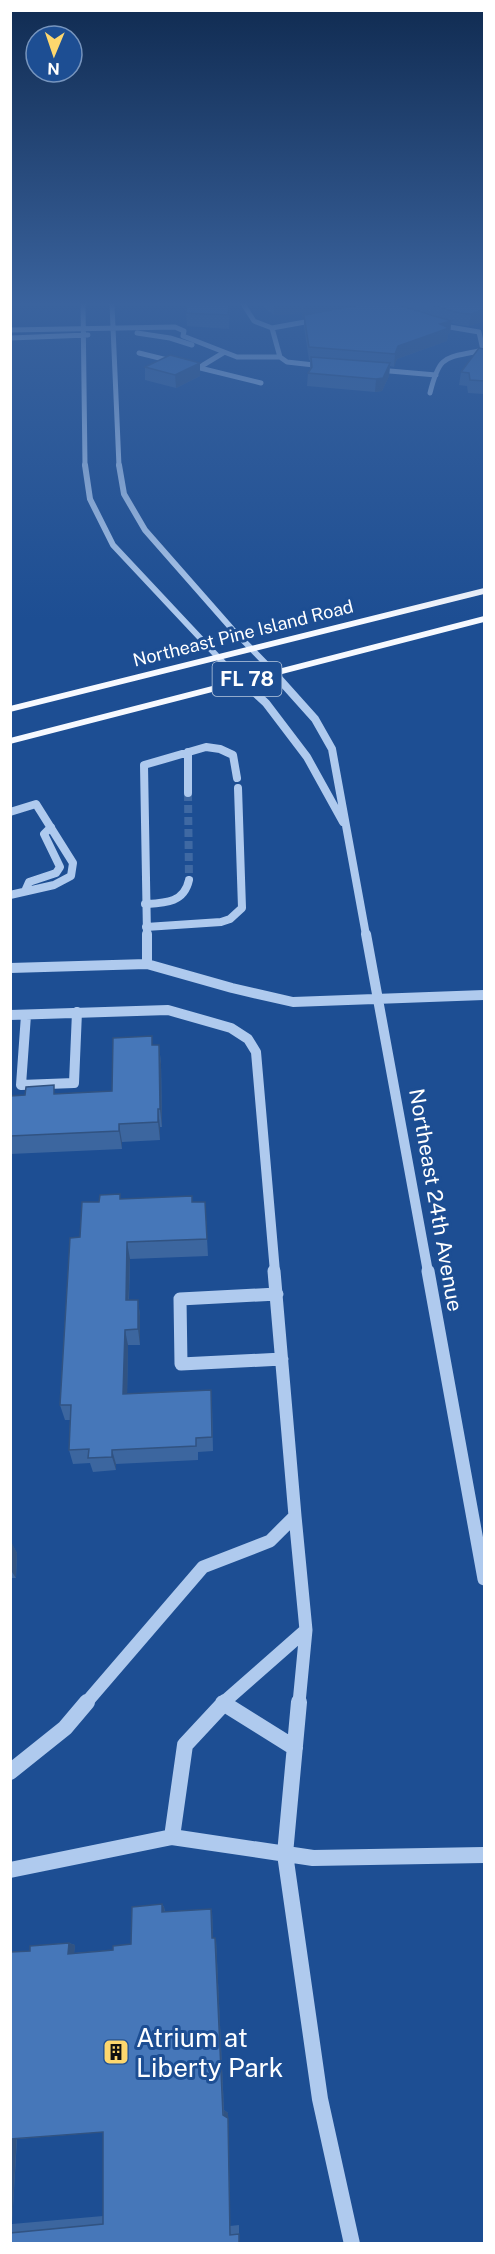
<svg xmlns="http://www.w3.org/2000/svg" width="495" height="2254" font-family="'Public Sans',sans-serif">
<style>
.lines{fill:none;stroke-linecap:round;stroke-linejoin:round}
.minor-tunnel{stroke:#3f69a3;stroke-width:8;stroke-dasharray:8 4;stroke-linecap:butt}
.minor-far5{stroke:#afcaee;stroke-width:5}
.minor-far4{stroke:#afcaee;stroke-width:6}
.minor-far3{stroke:#afcaee;stroke-width:8}
.minor-far2{stroke:#afcaee;stroke-width:10}
.minor-far1{stroke:#afcaee;stroke-width:13}
.minor{stroke:#afcaee;stroke-width:16}
.major{fill:#f6f9ff;fill-rule:evenodd}
.wall{fill:#3c669f;fill-rule:evenodd}
.shaded-wall{fill:#315382}
.building{fill:#4677b9;stroke:#315382;stroke-width:1.5}
.labels{text-anchor:middle;dominant-baseline:central;stroke-width:6;stroke-linejoin:round;paint-order:stroke}
.far-street-label{font-size:18px;fill:#fff;stroke:#1d4e93}
.shield{fill:#1d4e93;stroke:#bbcadf;stroke-width:1.5}
.shield-label{font-size:20px;font-weight:bold;fill:#fff}
.street-label{font-size:21px;fill:#fff;stroke:#1d4e93}
.near-poi-label{font-size:26px;fill:#fff;stroke:#1d4e93;text-anchor:start}
</style>
<rect width="100%" height="100%" fill="#1d4e93"/>
<g class="lines">
<!-- minor-tunnel -->
<path class="minor-tunnel" d="M 188,793 L 189,880"/>
<!-- minor-far5 -->
<path class="minor-far5" d="M 83,304 L 85,466
M 112,304 L 119,466
M 243,304 L 254,321 L 272,328 L 316,320
M 272,328 L 280,357
M 10,330 L 175,327 L 184,331 L 183,336 L 237,357 L 280,357 L 287,362 L 323,366
M 137,333 L 170,338 L 192,345
M 10,338 L 88,335
M 139,353 L 261,383
M 200,367 L 223,353
M 378,370 L 436,375
M 430,393 C 440,352 446,359 483,350 L 479,332 L 438,325"/>
<!-- minor-far4 -->
<path class="minor-far4" d="M 85,465 L 90,499 L 113,545 L 232,672
M 119,465 L 124,494 L 145,530 L 232,629 L 274,672"/>
<!-- minor-far3 -->
<path class="minor-far3" d="M 231,671 L 266,703 L 307,757 L 343,822
M 272,671 L 315,719 L 332,749 L 366,935
M 188,752 L 188,793
M 10,812 L 36,804 L 73,863 L 71,876 L 54,885 L 10,895
M 25,891 L 29,882 L 56,873 L 60,867 L 44,834 L 51,827
M 145,904 C 165,903 184,903 189,880
M 146,927 L 221,922 L 230,919 L 242,908 L 238,788
M 147,935 L 144,765 L 206,747 L 220,749 L 233,755 L 237,778"/>
<!-- minor-far2 -->
<path class="minor-far2" d="M 147,934 L 147,964
M 366,934 L 428,1272
M 10,968 L 147,964 L 232,988 L 293,1002 L 484,995
M 10,1015 L 168,1010 L 231,1028 L 248,1039 L 256,1052 L 275,1272
M 26,1015 L 21,1085 L 74,1083 L 77,1012"/>
<!-- minor-far1 -->
<path class="minor-far1" d="M 428,1271 L 484,1579
M 277,1294 L 180,1299 L 181,1364 L 282,1359
M 295,1516 L 306,1630
M 86,1703 L 203,1567 L 270,1541 L 295,1516 L 274,1271
M 223,1703 L 306,1630 L 299,1703"/>
<!-- minor -->
<path class="minor" d="M 299,1702 L 285,1854 L 320,2099 L 352,2244
M 223,1703 L 295,1748
M 10,1772 L 65,1728 L 87,1702
M 172,1837 L 185,1745 L 225,1702
M 10,1870 L 172,1837 L 313,1858 L 484,1855"/>
<!-- major -->
<path class="major" d="M 484,588 L 484,594 L 10,712 L 10,706 Z
M 484,616 L 484,622 L 10,744 L 10,738 Z"/>
</g>
<!-- wall -->
<path class="wall" d="M 230,304 L 229,329 L 187,326 L 186,313 Z
M 260,304 L 359,304 L 359,305 L 365,304 L 484,304 L 484,321 L 469,326 L 458,325 L 451,323 L 450,333 L 448,334 L 447,341 L 397,359 L 394,367 L 390,366 L 389,376 L 382,391 L 375,392 L 307,386 L 308,373 L 310,369 L 310,360 L 309,360 L 304,327 L 304,317 L 302,318 L 302,313 L 274,315 Z
M 484,349 L 484,394 L 468,393 L 467,386 L 459,385 L 461,372 Z
M 145,367 L 200,376 L 176,388 L 145,380 Z
M 153,1045 L 159,1045 L 161,1064 L 162,1127 L 160,1127 L 160,1140 L 122,1142 L 122,1149 L 10,1154 L 10,1096 L 112,1091 Z
M 121,1199 L 192,1202 L 205,1202 L 208,1256 L 130,1259 L 129,1300 L 138,1300 L 140,1316 L 140,1345 L 128,1345 L 127,1394 L 212,1405 L 213,1451 L 198,1452 L 198,1460 L 116,1464 L 116,1470 L 93,1472 L 90,1463 L 73,1464 L 69,1450 L 70,1420 L 65,1420 L 60,1405 L 99,1202 Z
M 10,1541 L 17,1553 L 16,1578 L 10,1578 Z
M 162,1904 L 164,1907 L 165,1912 L 211,1909 L 212,1911 L 213,1938 L 216,1939 L 224,2110 L 228,2113 L 230,2226 L 239,2225 L 239,2244 L 10,2244 L 10,1952 L 30,1951 L 69,1943 L 75,1945 L 74,1953 L 113,1950 L 131,1944 ZM 103,2132 L 103,2216 L 12,2224 L 17,2139 Z
M 308,2242 L 308,2244 L 287,2244 Z"/>
<!-- shaded-wall -->
<path class="shaded-wall" d="M 274,304 L 302,304 L 302,313 L 274,315 Z
M 314,304 L 359,304 L 358,308 L 302,318 L 303,306 Z
M 484,309 L 484,321 L 469,326 L 471,314 Z
M 451,321 L 450,333 L 448,334 L 447,341 L 397,359 L 394,367 L 395,354 L 398,346 L 440,324 Z
M 200,363 L 200,376 L 176,388 L 175,375 Z
M 390,363 L 389,376 L 382,391 L 375,392 L 376,379 Z
M 159,1045 L 161,1064 L 162,1127 L 160,1109 Z
M 158,1109 L 160,1127 L 160,1140 L 158,1122 Z
M 119,1124 L 122,1142 L 122,1149 L 119,1131 Z
M 127,1242 L 130,1259 L 128,1316 L 126,1300 Z
M 138,1300 L 140,1316 L 140,1345 L 138,1329 Z
M 125,1330 L 128,1345 L 127,1408 L 123,1394 Z
M 112,1450 L 116,1464 L 116,1470 L 112,1457 Z
M 11,1541 L 17,1553 L 16,1578 L 10,1569 Z
M 162,1904 L 164,1907 L 165,1914 L 162,1912 Z
M 211,1909 L 212,1911 L 213,1940 L 212,1938 Z
M 215,1938 L 216,1939 L 224,2110 L 228,2113 L 230,2226 L 230,2235 Z
M 69,1943 L 75,1945 L 74,1955 L 68,1954 Z
M 17,2134 L 12,2224 L 10,2226 L 10,2138 Z"/>
<!-- building -->
<path class="building" d="M 187,304 L 229,304 L 228,315 L 186,313 Z
M 365,304 L 395,304 L 451,321 L 440,324 L 449,328 L 398,346 L 395,354 L 309,347 L 304,315 Z
M 429,304 L 484,304 L 484,309 L 471,314 L 459,313 Z
M 479,348 L 484,349 L 484,381 L 470,380 L 469,373 L 461,372 Z
M 170,355 L 200,363 L 175,375 L 145,367 Z
M 311,357 L 390,363 L 383,378 L 376,379 L 308,373 L 312,367 Z
M 152,1036 L 152,1045 L 159,1045 L 160,1109 L 158,1109 L 158,1122 L 119,1124 L 119,1131 L 10,1136 L 10,1096 L 25,1095 L 26,1087 L 54,1085 L 54,1094 L 112,1091 L 113,1038 Z
M 120,1194 L 120,1199 L 192,1196 L 192,1202 L 205,1202 L 207,1239 L 127,1242 L 126,1300 L 138,1300 L 138,1329 L 125,1330 L 123,1394 L 211,1390 L 212,1437 L 196,1438 L 196,1446 L 112,1450 L 112,1457 L 88,1458 L 89,1449 L 69,1450 L 71,1405 L 60,1405 L 70,1238 L 80,1237 L 82,1202 L 99,1202 L 100,1195 Z
M 162,1904 L 162,1912 L 211,1909 L 212,1938 L 215,1938 L 223,2115 L 228,2118 L 230,2235 L 239,2234 L 239,2244 L 10,2244 L 10,2233 L 103,2224 L 103,2132 L 10,2139 L 10,1952 L 30,1951 L 30,1946 L 69,1943 L 68,1954 L 113,1950 L 113,1946 L 131,1944 L 132,1907 Z"/>
<!-- sky -->
<linearGradient id="sky" x2="0" y2="1"><stop stop-color="#102b51"/><stop offset="0.49" stop-color="#3a639e"/><stop offset="1" stop-color="#3a639e" stop-opacity="0"/></linearGradient>
<rect width="495" height="620" fill="url(#sky)"/>
<!-- icons -->
<defs>
<g id="building-square" transform="scale(1.35)"><rect x="-9" y="-9" width="18" height="18" rx="4" fill="#fdd76e" stroke="#1d4e93"/><path d="M-4-6H4V6H1V3H-1V6H-4ZM-2.5-4.3h1.7v1.8h-1.7ZM.8-4.3h1.7v1.8H.8ZM-2.5-1h1.7V.8h-1.7ZM.8-1h1.7V.8H.8Z" fill="#111"/></g>
</defs>
<g fill-rule="evenodd">
<use href="#building-square" x="116" y="2052"/>
</g>
<g class="labels">
<!-- far-street labels -->
<g class="far-street-label">
<text transform="translate(243 633) rotate(-14)">Northeast Pine Island Road</text>
</g>
<!-- shield labels -->
<rect class="shield" x="212.5" y="662" width="69" height="34" rx="4.5"/>
<g class="shield-label">
<text x="247" y="679">FL 78</text>
</g>
<!-- street labels -->
<g class="street-label">
<text transform="translate(436 1200) rotate(80)">Northeast 24th Avenue</text>
</g>
<!-- near-poi labels -->
<g class="near-poi-label">
<text x="136" y="2037">Atrium at<tspan x="136" dy="30">Liberty Park</tspan></text>
</g>
</g>
<!-- border -->
<rect width="495" height="2254" fill="none" stroke="#ffffff" stroke-width="24"/>
<!-- north arrow -->
<g transform="translate(54 54) rotate(182)"><circle r="28" fill="#1d4e93" stroke="#7795be" stroke-width="1.5"/>
<path d="M0-4.5L10 22L0 15L-10 22Z" fill="#fdd76e"/>
<text y="-9" font-size="16" font-weight="bold" text-anchor="middle" fill="#ffffff">N</text>
</g>
</svg>
